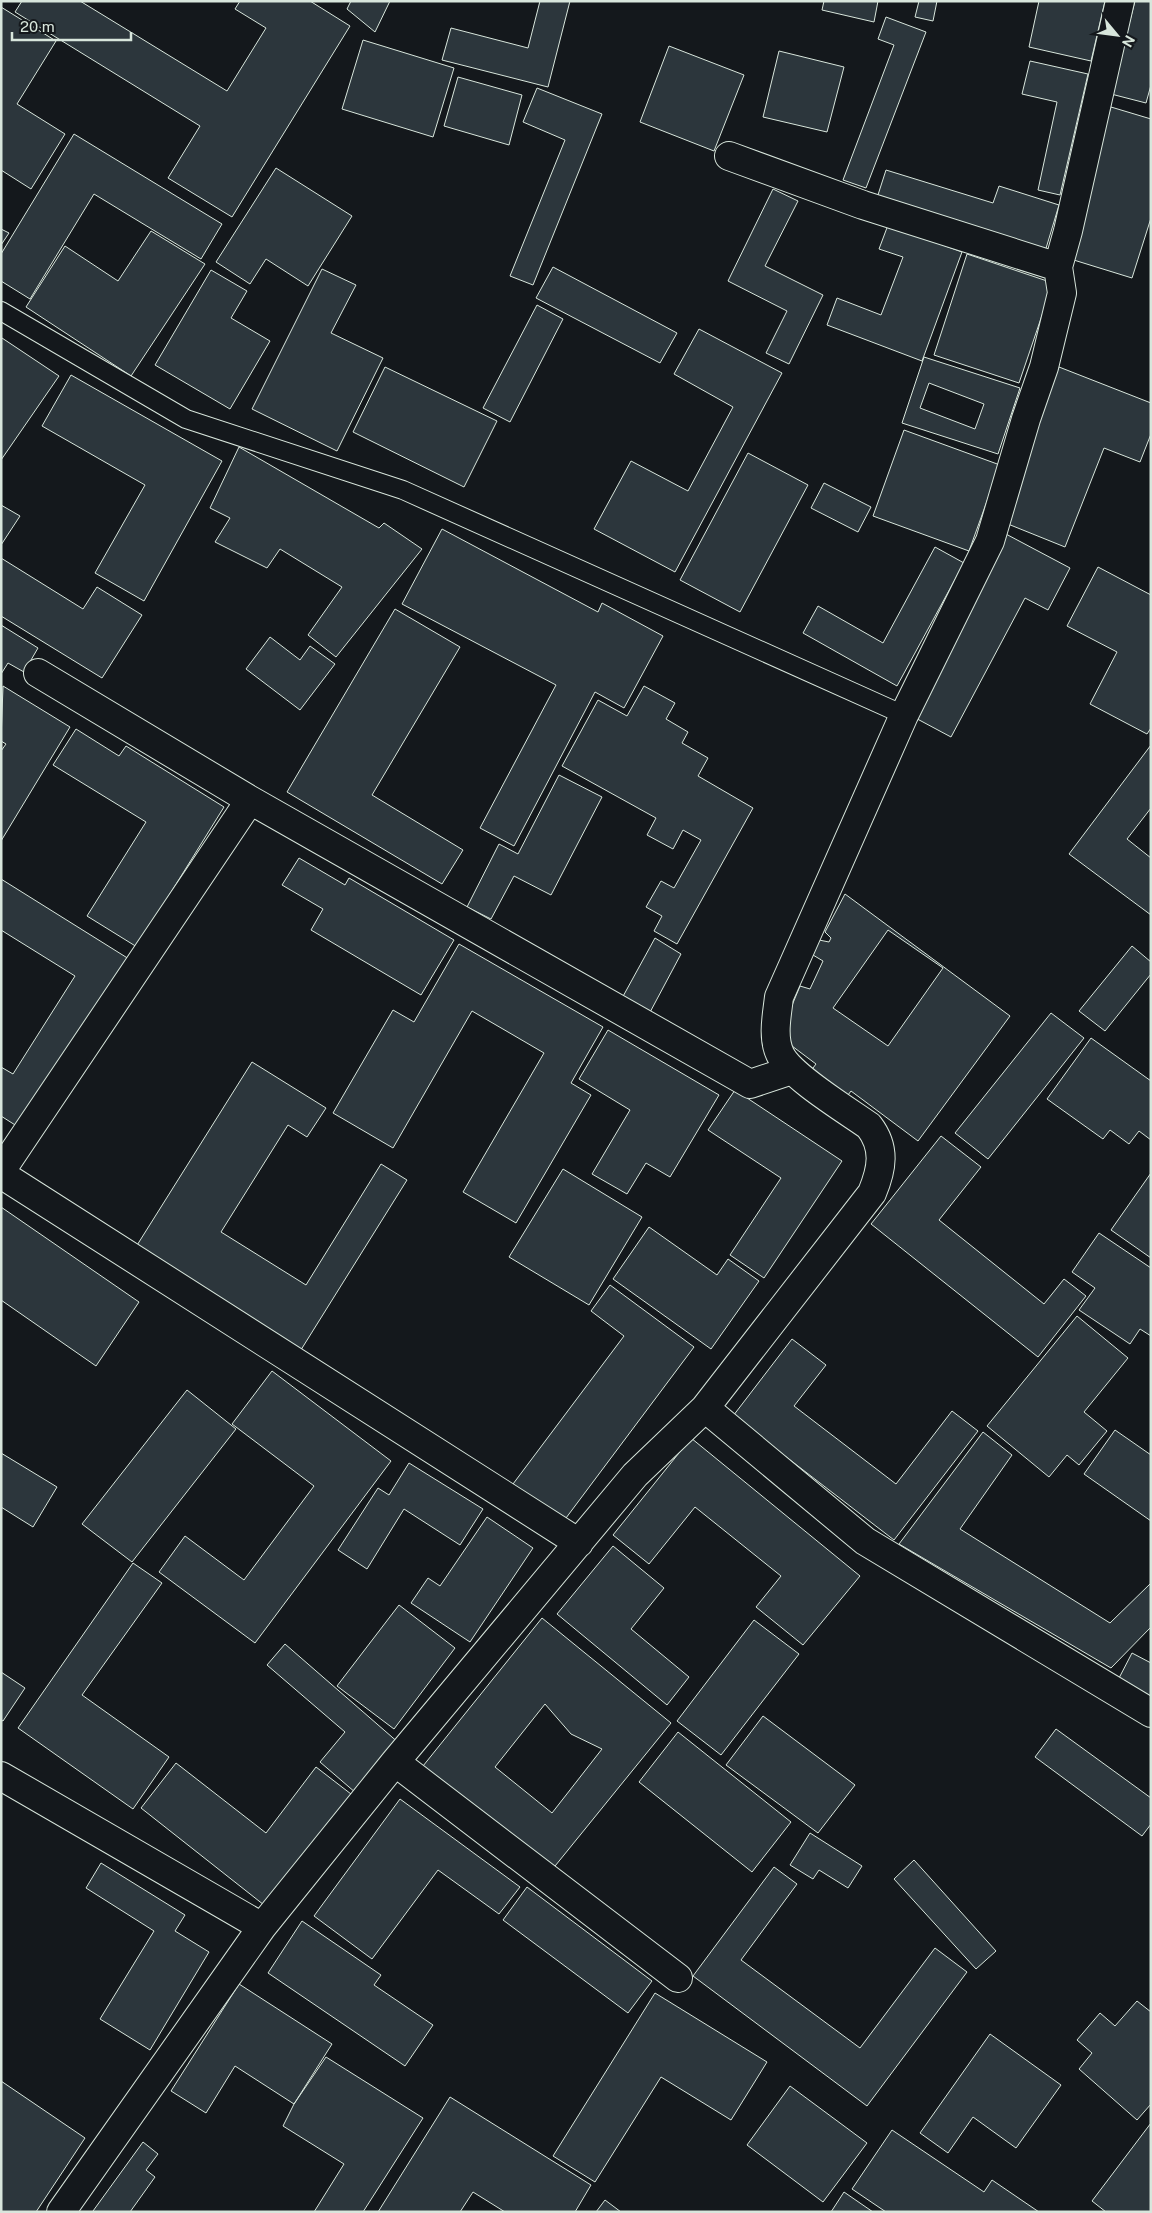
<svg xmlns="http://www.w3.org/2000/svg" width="1152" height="2213" font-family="'Public Sans',sans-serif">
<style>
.building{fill:#2c363c;stroke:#d8e6dc;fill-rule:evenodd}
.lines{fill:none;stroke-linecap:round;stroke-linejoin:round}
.lane-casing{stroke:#d8e6dc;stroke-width:20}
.street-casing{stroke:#d8e6dc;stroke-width:30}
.lane{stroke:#14181c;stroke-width:18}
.street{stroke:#14181c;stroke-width:28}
</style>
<rect width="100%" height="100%" fill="#14181c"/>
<!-- building -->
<path class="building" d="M 22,1 L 80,1 L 227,91 L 266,28 L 235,9 L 240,1 L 310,1 L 350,26 L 232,217 L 168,178 L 200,126 L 15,12 Z
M 351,1 L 390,1 L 375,32 L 347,9 Z
M 540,1 L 570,1 L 548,87 L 442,60 L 451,28 L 528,48 Z
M 824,1 L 878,1 L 874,22 L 822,10 Z
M 919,1 L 937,1 L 933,21 L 915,17 Z
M 1039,1 L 1105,1 L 1091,61 L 1029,47 Z
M 1135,1 L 1151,1 L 1151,85 L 1146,103 L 1111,94 Z
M 1,7 L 56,41 L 17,104 L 65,134 L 31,189 L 1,170 Z
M 886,17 L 926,32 L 866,188 L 843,180 L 894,45 L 878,39 Z
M 363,40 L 454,68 L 433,137 L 342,109 Z
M 669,46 L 744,75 L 714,151 L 640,122 Z
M 779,51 L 844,67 L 827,132 L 763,117 Z
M 1030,61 L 1088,74 L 1060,195 L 1038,190 L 1057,102 L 1022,94 Z
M 458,77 L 522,95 L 509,145 L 444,126 Z
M 537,88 L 602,114 L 533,285 L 510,276 L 565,140 L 523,122 Z
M 1111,107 L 1151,119 L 1151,218 L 1132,278 L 1064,257 Z
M 74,134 L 222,224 L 201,259 L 94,194 L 30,299 L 1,281 L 1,254 Z
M 276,168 L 352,216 L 308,286 L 266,259 L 250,284 L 216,262 Z
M 886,170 L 993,203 L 999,186 L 1059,205 L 1044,255 L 876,201 Z
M 773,189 L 798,201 L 765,266 L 823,295 L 789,364 L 766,353 L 787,311 L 728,281 Z
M 888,225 L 962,252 L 922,361 L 827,325 L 837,298 L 881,315 L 903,257 L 879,249 Z
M 1,229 L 9,233 L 1,245 Z
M 151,231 L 205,264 L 131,376 L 26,307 L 65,246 L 118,281 Z
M 967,254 L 1053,283 L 1019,383 L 934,355 Z
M 553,267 L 677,333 L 660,363 L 536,298 Z
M 322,269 L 356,285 L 331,333 L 383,358 L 337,451 L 252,409 Z
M 211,270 L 247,291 L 231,318 L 270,341 L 230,409 L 155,365 Z
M 537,305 L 563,319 L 510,422 L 483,408 Z
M 699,329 L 782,373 L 675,572 L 594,529 L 631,461 L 688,491 L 733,407 L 674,374 Z
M 2,338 L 59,376 L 1,460 L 1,339 Z
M 924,357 L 1020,388 L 998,454 L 902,423 ZM 929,383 L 984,404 L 975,429 L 920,408 Z
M 385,367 L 497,421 L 464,487 L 353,432 Z
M 1059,367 L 1151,403 L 1151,434 L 1140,462 L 1104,448 L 1065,547 L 998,520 Z
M 71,375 L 222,461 L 144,601 L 95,573 L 145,485 L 42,426 Z
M 904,430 L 1000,465 L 969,551 L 873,516 Z
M 239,447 L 379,528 L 384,523 L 422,549 L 336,657 L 308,635 L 342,587 L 280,549 L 267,568 L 215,542 L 230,518 L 210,508 Z
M 748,453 L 808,485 L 740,612 L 680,580 Z
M 824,483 L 871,507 L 858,532 L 811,508 Z
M 1,505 L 20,516 L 1,545 Z
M 442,529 L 598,612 L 602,603 L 663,636 L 624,708 L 595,692 L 514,846 L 480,828 L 556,685 L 402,604 Z
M 1004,533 L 1070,568 L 1048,610 L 1025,598 L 951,737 L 908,714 Z
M 935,547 L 964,563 L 897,686 L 803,633 L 818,606 L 883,643 Z
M 1,558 L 83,609 L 97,587 L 142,615 L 102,678 L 1,616 Z
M 1098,567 L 1151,595 L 1151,728 L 1147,734 L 1090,704 L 1117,652 L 1067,626 Z
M 395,609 L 460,647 L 372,795 L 463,850 L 442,884 L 287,792 Z
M 1,625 L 38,648 L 24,672 L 8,663 L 1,674 Z
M 270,637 L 300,660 L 310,646 L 335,664 L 300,710 L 246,669 Z
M 3,686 L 70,727 L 1,841 L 1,751 L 6,744 L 1,741 Z
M 644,686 L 675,703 L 666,719 L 688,732 L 682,743 L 708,758 L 698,776 L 753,808 L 677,944 L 654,931 L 662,916 L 646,907 L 661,881 L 674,888 L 701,840 L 683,830 L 673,849 L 647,835 L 656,818 L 562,766 L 598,700 L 627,716 Z
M 76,729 L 119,756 L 126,746 L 224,807 L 137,947 L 87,916 L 146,822 L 53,765 Z
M 1151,745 L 1151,915 L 1069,854 Z
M 559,775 L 602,797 L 551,895 L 514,876 L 491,919 L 467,907 L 499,844 L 518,854 Z
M 1151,808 L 1151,858 L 1127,839 Z
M 299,858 L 345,885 L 349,878 L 454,940 L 421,995 L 311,930 L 323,909 L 282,885 Z
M 1,879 L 129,959 L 23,1130 L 1,1116 L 1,1067 L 13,1074 L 75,976 L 1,930 Z
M 845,894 L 1010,1016 L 918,1141 L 851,1091 L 842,1103 L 807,1076 L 816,1064 L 788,1043 L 788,1015 L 800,986 L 810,989 L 823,961 L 813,955 L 819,940 L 829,942 L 831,938 L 825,932 ZM 888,930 L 943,968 L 888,1046 L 833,1008 Z
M 655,938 L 681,954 L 648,1016 L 621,1000 Z
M 459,944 L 603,1027 L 571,1083 L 591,1095 L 516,1223 L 463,1192 L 544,1053 L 472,1011 L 393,1148 L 333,1113 L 393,1010 L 414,1022 Z
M 1132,946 L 1151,962 L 1151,974 L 1105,1031 L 1079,1011 Z
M 1051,1013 L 1084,1038 L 988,1159 L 955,1133 Z
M 608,1030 L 719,1095 L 670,1177 L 646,1163 L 627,1194 L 592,1174 L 630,1110 L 579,1079 Z
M 1091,1038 L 1151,1081 L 1151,1140 L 1139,1131 L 1129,1144 L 1110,1130 L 1103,1139 L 1047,1099 Z
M 252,1062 L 326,1108 L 307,1137 L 288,1125 L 221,1232 L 306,1285 L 381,1164 L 407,1180 L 299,1353 L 134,1250 Z
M 735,1090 L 842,1161 L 764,1278 L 730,1255 L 781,1178 L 708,1130 Z
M 941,1136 L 981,1167 L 939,1220 L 1044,1304 L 1064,1279 L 1086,1296 L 1038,1357 L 871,1224 Z
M 563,1169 L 642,1217 L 589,1305 L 509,1257 Z
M 1151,1173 L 1151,1258 L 1111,1230 Z
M 1,1207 L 139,1302 L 96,1366 L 1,1300 Z
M 649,1227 L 717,1275 L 728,1259 L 759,1281 L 711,1349 L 613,1279 Z
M 1099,1233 L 1151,1268 L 1151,1336 L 1140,1329 L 1130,1344 L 1079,1310 L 1095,1288 L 1072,1272 Z
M 610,1285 L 694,1347 L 563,1522 L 513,1484 L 624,1336 L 591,1311 Z
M 1077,1316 L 1128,1358 L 1084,1412 L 1107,1431 L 1079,1465 L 1067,1455 L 1049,1477 L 987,1426 Z
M 792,1339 L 826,1365 L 794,1406 L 896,1484 L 952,1411 L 978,1431 L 894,1540 L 733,1416 Z
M 272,1371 L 391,1461 L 255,1643 L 159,1572 L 185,1536 L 244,1580 L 314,1486 L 232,1424 Z
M 187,1390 L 236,1429 L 132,1562 L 82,1524 Z
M 1115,1430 L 1151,1455 L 1151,1521 L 1084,1474 Z
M 983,1432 L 1012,1455 L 960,1529 L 1110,1623 L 1151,1583 L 1151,1627 L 1111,1668 L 899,1544 Z
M 691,1438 L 860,1576 L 803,1645 L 756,1607 L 781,1576 L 695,1507 L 649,1564 L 613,1535 Z
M 1,1453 L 57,1487 L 33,1527 L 1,1507 Z
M 409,1463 L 483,1509 L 460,1545 L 404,1509 L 367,1569 L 338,1550 L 378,1488 L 389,1495 Z
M 487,1517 L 533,1548 L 470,1642 L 411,1603 L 428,1578 L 440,1586 Z
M 613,1546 L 664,1588 L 631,1629 L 689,1677 L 667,1705 L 557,1614 Z
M 133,1563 L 162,1583 L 82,1695 L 169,1757 L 133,1809 L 18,1728 Z
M 399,1605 L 455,1648 L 394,1729 L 337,1686 Z
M 542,1618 L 671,1723 L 551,1871 L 423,1766 Z
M 754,1620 L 799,1654 L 721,1755 L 677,1721 Z
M 285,1644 L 400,1744 L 356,1793 L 320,1762 L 345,1732 L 267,1665 Z
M 1132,1653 L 1151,1663 L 1151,1697 L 1118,1680 Z
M 1,1672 L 25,1688 L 3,1721 L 1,1720 Z
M 545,1704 L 571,1734 L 602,1749 L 552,1813 L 495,1767 Z
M 763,1716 L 855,1785 L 818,1833 L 726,1765 Z
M 1056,1729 L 1151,1798 L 1151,1824 L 1142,1836 L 1035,1757 Z
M 678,1732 L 791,1822 L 752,1872 L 639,1782 Z
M 176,1763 L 266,1833 L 316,1767 L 351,1794 L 264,1905 L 141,1808 Z
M 400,1799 L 520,1887 L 499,1914 L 438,1870 L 372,1959 L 314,1916 Z
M 810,1833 L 862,1866 L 848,1888 L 819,1870 L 813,1879 L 790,1865 Z
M 914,1860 L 996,1951 L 976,1969 L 894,1879 Z
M 101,1863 L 185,1915 L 175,1931 L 209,1952 L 150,2050 L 100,2019 L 154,1931 L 86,1888 Z
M 774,1867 L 797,1884 L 741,1960 L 860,2048 L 935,1948 L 967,1972 L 867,2106 L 693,1976 Z
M 527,1887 L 652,1981 L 628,2013 L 503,1920 Z
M 302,1921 L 381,1975 L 374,1985 L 433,2025 L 405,2066 L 268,1973 Z
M 239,1984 L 332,2044 L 294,2104 L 235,2066 L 206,2113 L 171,2091 Z
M 655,1993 L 767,2062 L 731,2120 L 661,2077 L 595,2182 L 553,2156 Z
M 1137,2001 L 1151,2012 L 1151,2104 L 1137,2120 L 1079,2069 L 1092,2053 L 1077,2040 L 1100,2013 L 1115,2026 Z
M 990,2034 L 1061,2085 L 1016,2148 L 973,2117 L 948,2153 L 920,2133 Z
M 326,2057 L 423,2118 L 363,2212 L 314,2212 L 344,2164 L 283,2126 L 294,2104 Z
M 1,2081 L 85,2138 L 36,2212 L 1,2212 Z
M 790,2086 L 867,2143 L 823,2202 L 747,2145 Z
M 450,2097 L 591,2185 L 575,2212 L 505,2212 L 473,2192 L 460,2212 L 378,2212 Z
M 1151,2123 L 1151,2212 L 1106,2212 L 1092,2201 Z
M 892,2130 L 984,2192 L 992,2180 L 1039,2212 L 886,2212 L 852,2189 Z
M 143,2142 L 158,2154 L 146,2170 L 155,2177 L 130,2212 L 95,2212 L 93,2211 Z
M 844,2192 L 873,2212 L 831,2212 Z
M 605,2200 L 621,2212 L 596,2212 Z"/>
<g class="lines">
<!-- lane casing -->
<g class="lane-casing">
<path id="lane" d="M 1,311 L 186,419 L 403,490 L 904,715"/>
</g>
<!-- street casing -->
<g class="street-casing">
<path id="street" d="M 729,156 L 863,205 L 1058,267
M 38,673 L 250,800
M 1,1171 L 250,800 L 750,1084 L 792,1070
M 1,1174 L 579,1543
M 705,1408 L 865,1541 L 1151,1713
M 395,1762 L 678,1978
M 1,1776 L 262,1927
M 61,2212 L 262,1927 L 395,1762 L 635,1475 L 705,1408 L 872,1193 C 882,1169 886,1148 869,1126 C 848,1111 790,1076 780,1054 C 772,1037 777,1015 779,997 L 904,715 L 990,541 L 1026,419 L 1044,367 L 1062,293 L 1058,267 L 1068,231 L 1120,1"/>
</g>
<!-- lane -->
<use href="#lane" class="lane"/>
<!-- street -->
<use href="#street" class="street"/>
</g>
<!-- border -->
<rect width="1152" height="2213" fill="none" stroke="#d8e6dc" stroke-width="5"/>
<!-- north arrow -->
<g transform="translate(1117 35) rotate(119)" stroke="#14181c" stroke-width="4" paint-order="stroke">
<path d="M0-4L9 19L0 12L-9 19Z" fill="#d8e6dc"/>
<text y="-8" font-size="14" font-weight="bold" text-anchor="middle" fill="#d8e6dc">N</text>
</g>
<!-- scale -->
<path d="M12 32v8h119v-8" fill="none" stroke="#d8e6dc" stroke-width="2.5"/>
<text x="20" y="32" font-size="15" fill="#d8e6dc" stroke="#14181c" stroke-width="4" paint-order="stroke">20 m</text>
</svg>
